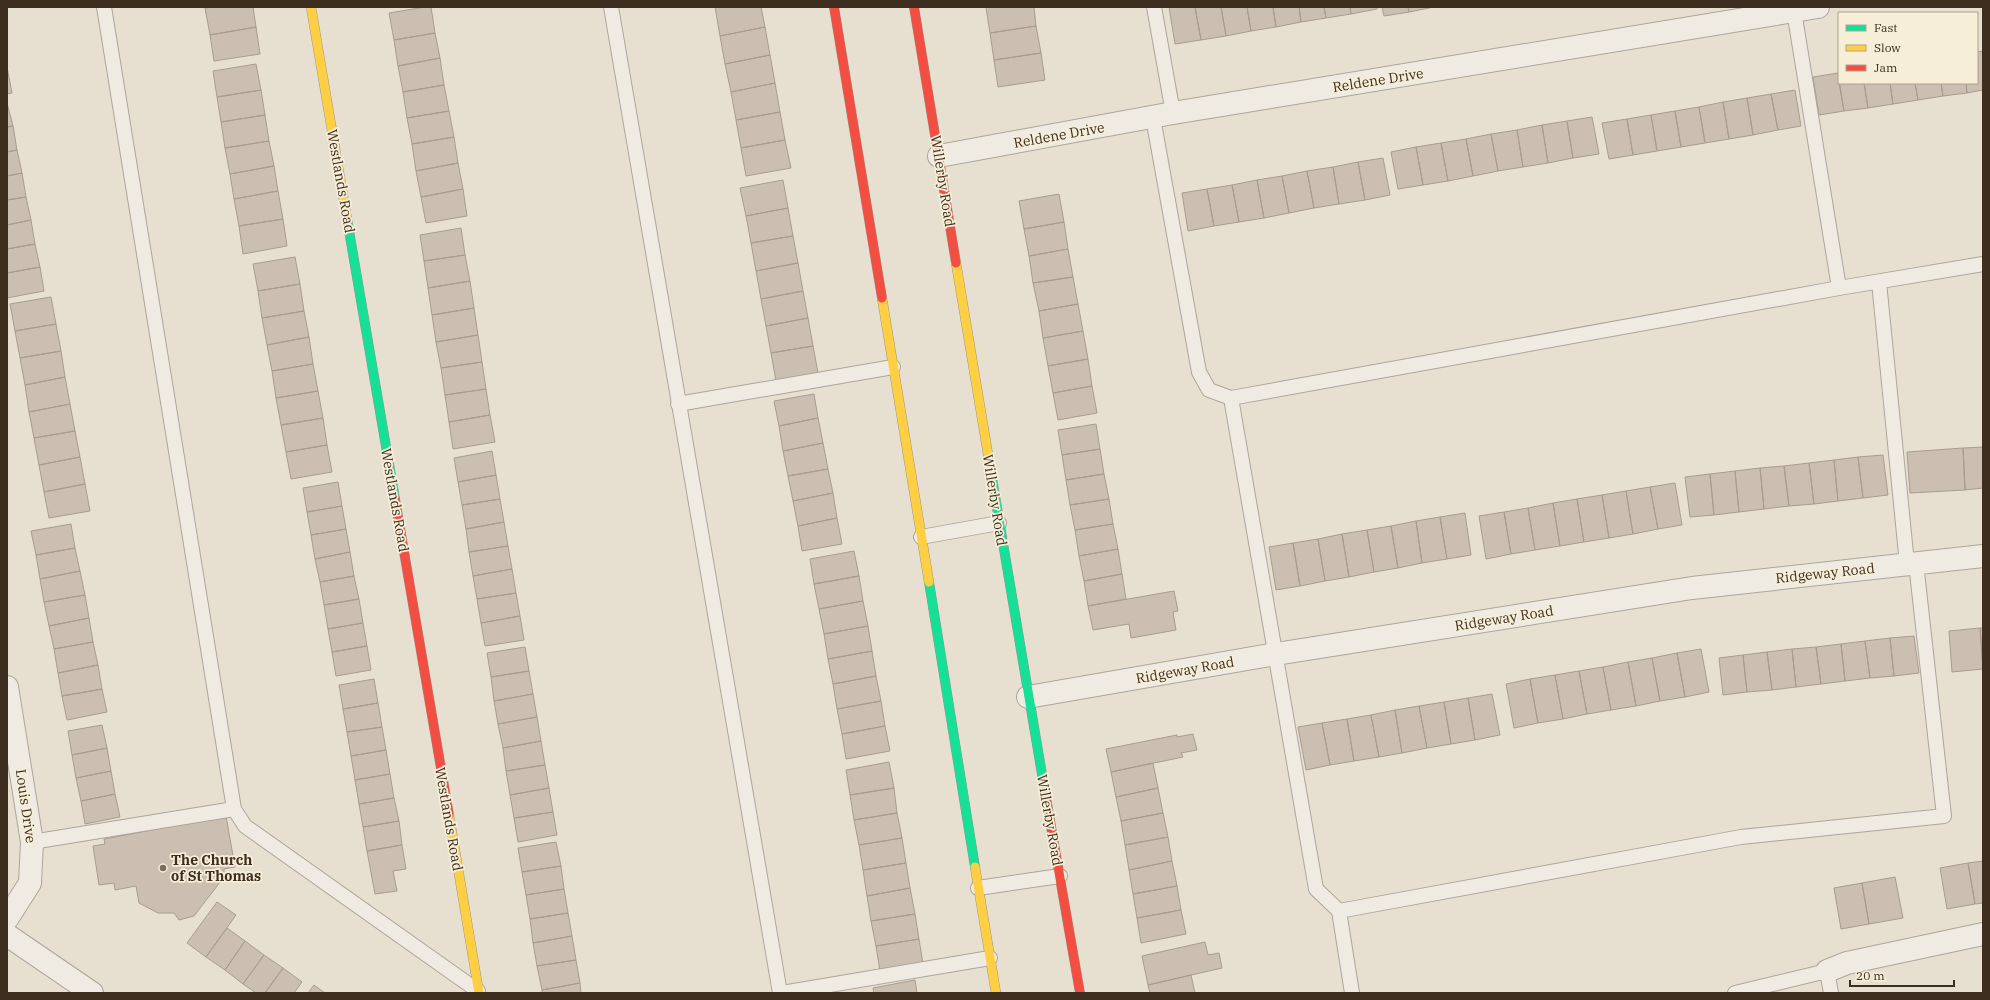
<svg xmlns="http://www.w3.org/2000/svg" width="1990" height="1000" font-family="'IBM Plex Serif',serif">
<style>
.building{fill:#cbbfb2;stroke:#a89c90}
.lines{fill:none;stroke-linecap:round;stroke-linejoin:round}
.lane-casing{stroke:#ada599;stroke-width:16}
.street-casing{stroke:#ada599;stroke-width:24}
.fast-casing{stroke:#9c958a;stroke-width:10}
.slow-casing{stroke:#9c958a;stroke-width:10}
.jam-casing{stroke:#9c958a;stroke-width:10}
.lane{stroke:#efebe3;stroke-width:14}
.street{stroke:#efebe3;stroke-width:22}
.fast{stroke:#16e098;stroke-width:9}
.slow{stroke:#ffcf43;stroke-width:9}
.jam{stroke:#f24e42;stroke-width:9}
.poi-dot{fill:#786c5e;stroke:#f7eed8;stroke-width:1.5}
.labels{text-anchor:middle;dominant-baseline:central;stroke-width:3.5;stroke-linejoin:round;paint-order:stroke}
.street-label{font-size:14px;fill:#3d2e20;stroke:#f7eed8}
.poi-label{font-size:14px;font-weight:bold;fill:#3d2e20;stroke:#f7eed8;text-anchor:start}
</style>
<rect width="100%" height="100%" fill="#e7e0d1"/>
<!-- building -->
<path class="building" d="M 214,7 L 253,7 L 256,27 L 210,35 L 205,8 Z
M 425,7 L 431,7 L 435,33 L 394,40 L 389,13 Z
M 715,7 L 761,7 L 765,27 L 720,36 Z
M 986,7 L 1034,7 L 1036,26 L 990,33 Z
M 1169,7 L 1195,7 L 1201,40 L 1175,44 Z
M 1195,7 L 1221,7 L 1226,36 L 1201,40 Z
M 1221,7 L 1247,7 L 1251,31 L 1226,36 Z
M 1247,7 L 1273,7 L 1276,27 L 1251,31 Z
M 1273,7 L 1299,7 L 1301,22 L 1276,27 Z
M 1299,7 L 1324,7 L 1326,18 L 1301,22 Z
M 1324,7 L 1350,7 L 1351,14 L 1326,18 Z
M 1350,7 L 1377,7 L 1377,9 L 1351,14 Z
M 1382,7 L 1408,7 L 1409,12 L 1384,16 Z
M 1408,7 L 1434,7 L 1409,12 Z
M 1036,26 L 1041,53 L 994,60 L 990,33 Z
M 256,27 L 260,54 L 214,61 L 210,35 Z
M 765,27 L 770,55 L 725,64 L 720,36 Z
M 435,33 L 440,58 L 398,66 L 394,40 Z
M 1983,51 L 1983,90 L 1967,93 L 1966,83 L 1977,83 L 1977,52 Z
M 1041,53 L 1045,80 L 998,87 L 994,60 Z
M 770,55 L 775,83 L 731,92 L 725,64 Z
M 440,58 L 444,85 L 403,92 L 398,66 Z
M 256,64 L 261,90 L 217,97 L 213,71 Z
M 7,67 L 12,93 L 7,94 Z
M 1838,73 L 1844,111 L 1819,115 L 1813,77 Z
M 775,83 L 780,112 L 736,120 L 731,92 Z
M 1839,83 L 1864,83 L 1868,108 L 1844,111 Z
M 1864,83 L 1890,83 L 1893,104 L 1868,108 Z
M 1890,83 L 1915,83 L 1918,100 L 1893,104 Z
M 1915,83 L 1941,83 L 1943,96 L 1918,100 Z
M 1941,83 L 1966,83 L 1967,93 L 1943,96 Z
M 444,85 L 449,111 L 407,118 L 403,92 Z
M 261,90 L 265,115 L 221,122 L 217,97 Z
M 1795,90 L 1801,126 L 1778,130 L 1771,94 Z
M 1771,94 L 1778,130 L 1753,135 L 1747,98 Z
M 1747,98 L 1753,135 L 1729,139 L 1723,102 Z
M 1723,102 L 1729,139 L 1705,143 L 1699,107 Z
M 7,103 L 13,126 L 7,127 Z
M 1699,107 L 1705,143 L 1681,147 L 1675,111 Z
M 449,111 L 454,137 L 412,144 L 407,118 Z
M 1675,111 L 1681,147 L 1657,151 L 1651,115 Z
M 780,112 L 785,140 L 741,148 L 736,120 Z
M 265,115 L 269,141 L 225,148 L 221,122 Z
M 1651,115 L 1657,151 L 1633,155 L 1627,119 Z
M 1592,117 L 1599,154 L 1573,158 L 1567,121 Z
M 1627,119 L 1633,155 L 1609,159 L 1602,123 Z
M 1567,121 L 1573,158 L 1548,163 L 1542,125 Z
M 1542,125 L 1548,163 L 1523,167 L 1517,130 Z
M 13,126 L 17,150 L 7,152 L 7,127 Z
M 1517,130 L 1523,167 L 1498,171 L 1491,134 Z
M 1491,134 L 1498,171 L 1473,176 L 1466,139 Z
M 454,137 L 458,163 L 416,171 L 412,144 Z
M 1466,139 L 1473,176 L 1448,181 L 1441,143 Z
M 785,140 L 791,168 L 746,176 L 741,148 Z
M 269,141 L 274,166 L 230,174 L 225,148 Z
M 1441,143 L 1448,181 L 1423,185 L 1416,147 Z
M 1416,147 L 1423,185 L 1398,189 L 1391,152 Z
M 17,150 L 22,173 L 7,176 L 7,152 Z
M 1383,158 L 1390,195 L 1365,200 L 1358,162 Z
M 1358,162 L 1365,200 L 1339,204 L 1333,167 Z
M 458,163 L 463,189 L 421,197 L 416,171 Z
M 274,166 L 278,191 L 234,199 L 230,174 Z
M 1333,167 L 1339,204 L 1314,208 L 1307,171 Z
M 1307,171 L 1314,208 L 1289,213 L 1282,176 Z
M 22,173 L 26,197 L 7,200 L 7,176 Z
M 1282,176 L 1289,213 L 1264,218 L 1257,180 Z
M 783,180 L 788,208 L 746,216 L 740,188 Z
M 1257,180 L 1264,218 L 1239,222 L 1232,185 Z
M 1232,185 L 1239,222 L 1214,226 L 1207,189 Z
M 463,189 L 467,216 L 426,223 L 421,197 Z
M 1207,189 L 1214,226 L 1188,231 L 1182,193 Z
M 278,191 L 283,219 L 239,226 L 234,199 Z
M 1059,194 L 1064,222 L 1024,229 L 1019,201 Z
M 26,197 L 31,220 L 7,225 L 7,200 Z
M 788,208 L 793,236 L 751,243 L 746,216 Z
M 283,219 L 287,246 L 243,254 L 239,226 Z
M 31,220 L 35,244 L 7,249 L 7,225 Z
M 1064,222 L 1068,249 L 1029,256 L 1024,229 Z
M 461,228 L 465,255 L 424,261 L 420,235 Z
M 793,236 L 798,263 L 756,271 L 751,243 Z
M 35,244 L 40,267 L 7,273 L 7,249 Z
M 1068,249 L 1073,277 L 1033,283 L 1029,256 Z
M 465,255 L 470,281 L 428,288 L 424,261 Z
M 295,257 L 300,284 L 258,291 L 253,264 Z
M 798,263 L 803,291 L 761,299 L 756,271 Z
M 40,267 L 44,291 L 7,298 L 7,273 Z
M 1073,277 L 1078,304 L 1039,311 L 1033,283 Z
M 470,281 L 474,308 L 432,315 L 428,288 Z
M 300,284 L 304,311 L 262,318 L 258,291 Z
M 803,291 L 808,318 L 766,326 L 761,299 Z
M 51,297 L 56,324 L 15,331 L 10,304 Z
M 1078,304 L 1083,331 L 1043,338 L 1039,311 Z
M 474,308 L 478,335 L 436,342 L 432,315 Z
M 304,311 L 309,337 L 267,345 L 262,318 Z
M 808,318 L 813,346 L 771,353 L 766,326 Z
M 56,324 L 61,351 L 20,358 L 15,331 Z
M 1083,331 L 1088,359 L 1048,366 L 1043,338 Z
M 478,335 L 482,362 L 441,368 L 436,342 Z
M 309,337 L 313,364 L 272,371 L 267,345 Z
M 813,346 L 818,373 L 776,381 L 771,353 Z
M 61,351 L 65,377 L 25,385 L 20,358 Z
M 1088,359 L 1092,386 L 1053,393 L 1048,366 Z
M 482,362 L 486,389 L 445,395 L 441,368 Z
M 313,364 L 318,391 L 276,398 L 272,371 Z
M 65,377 L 70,404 L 29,412 L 25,385 Z
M 1092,386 L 1097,413 L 1058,420 L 1053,393 Z
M 486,389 L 490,415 L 449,422 L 445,395 Z
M 318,391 L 323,418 L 281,425 L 276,398 Z
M 814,394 L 818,418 L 779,426 L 774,401 Z
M 70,404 L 75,431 L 34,438 L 29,412 Z
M 490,415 L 495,442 L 453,449 L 449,422 Z
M 323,418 L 327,445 L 286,452 L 281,425 Z
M 818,418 L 823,443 L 783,451 L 779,426 Z
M 1096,424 L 1100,449 L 1062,455 L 1058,430 Z
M 75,431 L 80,457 L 39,465 L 34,438 Z
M 823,443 L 828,469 L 788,476 L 783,451 Z
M 327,445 L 332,472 L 291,479 L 286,452 Z
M 1983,447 L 1983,488 L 1965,490 L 1963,448 Z
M 1963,448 L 1965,490 L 1910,493 L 1907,452 Z
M 1100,449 L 1104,474 L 1066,480 L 1062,455 Z
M 492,451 L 496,475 L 458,482 L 454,458 Z
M 1883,455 L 1888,495 L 1863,498 L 1858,457 Z
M 80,457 L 85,484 L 44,492 L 39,465 Z
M 1858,457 L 1863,498 L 1838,501 L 1834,460 Z
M 1834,460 L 1838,501 L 1814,504 L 1809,463 Z
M 1809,463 L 1814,504 L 1789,506 L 1784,466 Z
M 1784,466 L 1789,506 L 1764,509 L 1760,468 Z
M 1760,468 L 1764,509 L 1739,512 L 1735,471 Z
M 828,469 L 833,493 L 793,501 L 788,476 Z
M 1735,471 L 1739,512 L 1714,515 L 1710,474 Z
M 1104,474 L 1109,499 L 1070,505 L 1066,480 Z
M 1710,474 L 1714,515 L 1690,517 L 1685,477 Z
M 496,475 L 500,499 L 462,505 L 458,482 Z
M 338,482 L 342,506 L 307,512 L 303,488 Z
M 1675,483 L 1682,525 L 1658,529 L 1650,487 Z
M 85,484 L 90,511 L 49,518 L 44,492 Z
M 1650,487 L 1658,529 L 1633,534 L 1626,491 Z
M 1626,491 L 1633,534 L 1609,538 L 1602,495 Z
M 833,493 L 837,518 L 798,526 L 793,501 Z
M 1602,495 L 1609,538 L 1584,542 L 1577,499 Z
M 500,499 L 504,522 L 466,529 L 462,505 Z
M 1109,499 L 1113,524 L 1075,530 L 1070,505 Z
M 1577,499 L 1584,542 L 1560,546 L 1553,503 Z
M 1553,503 L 1560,546 L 1535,550 L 1528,508 Z
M 342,506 L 346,529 L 311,535 L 307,512 Z
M 1528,508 L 1535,550 L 1511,554 L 1504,512 Z
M 1504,512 L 1511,554 L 1486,559 L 1479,516 Z
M 1465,513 L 1471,555 L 1447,559 L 1440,517 Z
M 1440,517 L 1447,559 L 1422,563 L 1416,521 Z
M 837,518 L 842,544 L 802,551 L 798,526 Z
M 1416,521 L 1422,563 L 1398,568 L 1391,526 Z
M 504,522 L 508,546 L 469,552 L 466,529 Z
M 71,524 L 75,548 L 36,555 L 31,531 Z
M 1113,524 L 1118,549 L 1079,556 L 1075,530 Z
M 1391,526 L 1398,568 L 1374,572 L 1367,530 Z
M 346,529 L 350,552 L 315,559 L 311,535 Z
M 1367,530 L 1374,572 L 1349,577 L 1342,534 Z
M 1342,534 L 1349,577 L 1325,581 L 1318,539 Z
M 1318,539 L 1325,581 L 1300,586 L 1293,543 Z
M 1293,543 L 1300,586 L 1276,590 L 1269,547 Z
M 508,546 L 512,569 L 473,576 L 469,552 Z
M 75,548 L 80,571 L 40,579 L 36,555 Z
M 1118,549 L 1122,574 L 1084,581 L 1079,556 Z
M 854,551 L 859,576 L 814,584 L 810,559 Z
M 350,552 L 354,576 L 320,582 L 315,559 Z
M 512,569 L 516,593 L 477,599 L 473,576 Z
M 80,571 L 85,595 L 44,602 L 40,579 Z
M 1122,574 L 1126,599 L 1088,606 L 1084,581 Z
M 354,576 L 359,599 L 324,605 L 320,582 Z
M 859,576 L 863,601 L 819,609 L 814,584 Z
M 1174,591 L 1178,611 L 1173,612 L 1176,630 L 1131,638 L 1129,624 L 1093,630 L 1088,606 Z
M 516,593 L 520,616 L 481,623 L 477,599 Z
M 85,595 L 89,618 L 49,626 L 44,602 Z
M 359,599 L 363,623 L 328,629 L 324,605 Z
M 863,601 L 868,626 L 824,634 L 819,609 Z
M 520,616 L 524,640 L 485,646 L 481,623 Z
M 89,618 L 93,642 L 54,649 L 49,626 Z
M 363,623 L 367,646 L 332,652 L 328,629 Z
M 868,626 L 872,651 L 828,659 L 824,634 Z
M 1980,628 L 1983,669 L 1952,672 L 1949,631 Z
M 1980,628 L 1983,628 L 1983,667 Z
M 1914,636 L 1919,673 L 1894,676 L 1890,638 Z
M 1890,638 L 1894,676 L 1870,678 L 1865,641 Z
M 1865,641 L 1870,678 L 1845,681 L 1841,644 Z
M 93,642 L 98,665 L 58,673 L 54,649 Z
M 1841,644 L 1845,681 L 1821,684 L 1816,647 Z
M 367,646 L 371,670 L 336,676 L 332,652 Z
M 525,647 L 529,671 L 491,677 L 487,653 Z
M 1816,647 L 1821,684 L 1796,687 L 1792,649 Z
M 1701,649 L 1709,692 L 1685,697 L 1677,653 Z
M 1792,649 L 1796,687 L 1772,690 L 1767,652 Z
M 872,651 L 876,676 L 833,684 L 828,659 Z
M 1767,652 L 1772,690 L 1747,692 L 1743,655 Z
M 1677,653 L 1685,697 L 1660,701 L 1652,658 Z
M 1743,655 L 1747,692 L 1723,695 L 1719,658 Z
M 1652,658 L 1660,701 L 1636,706 L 1628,662 Z
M 1628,662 L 1636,706 L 1611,710 L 1603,667 Z
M 98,665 L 102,689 L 62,696 L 58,673 Z
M 1603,667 L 1611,710 L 1587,714 L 1579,671 Z
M 529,671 L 533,694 L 494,701 L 491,677 Z
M 1579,671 L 1587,714 L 1563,719 L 1555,675 Z
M 1555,675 L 1563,719 L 1538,723 L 1530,679 Z
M 876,676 L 881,701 L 837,709 L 833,684 Z
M 374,679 L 378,703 L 343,709 L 339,685 Z
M 1530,679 L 1538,723 L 1514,728 L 1506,684 Z
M 102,689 L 107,712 L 67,720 L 62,696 Z
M 533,694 L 537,717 L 498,724 L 494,701 Z
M 1492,694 L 1500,735 L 1475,740 L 1468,698 Z
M 1468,698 L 1475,740 L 1451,744 L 1444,702 Z
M 881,701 L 885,726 L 842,734 L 837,709 Z
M 1444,702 L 1451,744 L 1427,748 L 1419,706 Z
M 378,703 L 382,727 L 347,732 L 343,709 Z
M 1419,706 L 1427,748 L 1402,753 L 1395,710 Z
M 1395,710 L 1402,753 L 1379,757 L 1371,715 Z
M 1371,715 L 1379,757 L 1354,761 L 1347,719 Z
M 537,717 L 541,741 L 503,748 L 498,724 Z
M 1347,719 L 1354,761 L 1330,765 L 1322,723 Z
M 1322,723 L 1330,765 L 1306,770 L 1298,727 Z
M 102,725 L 107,748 L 72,755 L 68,731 Z
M 885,726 L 890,751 L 846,759 L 842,734 Z
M 382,727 L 386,750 L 351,756 L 347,732 Z
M 1193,734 L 1197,750 L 1181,753 L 1183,757 L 1111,772 L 1106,749 L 1177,735 L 1177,737 Z
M 541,741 L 545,765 L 506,771 L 503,748 Z
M 107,748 L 111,771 L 76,778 L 72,755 Z
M 386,750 L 390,774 L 355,780 L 351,756 Z
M 889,762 L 894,788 L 850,795 L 846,770 Z
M 1153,763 L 1158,788 L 1116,797 L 1111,772 Z
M 545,765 L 549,788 L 510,795 L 506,771 Z
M 111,771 L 115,794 L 81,801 L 76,778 Z
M 390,774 L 394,798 L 359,804 L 355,780 Z
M 549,788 L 553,812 L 514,818 L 510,795 Z
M 894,788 L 897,813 L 854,820 L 850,795 Z
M 1158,788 L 1163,813 L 1121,821 L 1116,797 Z
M 115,794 L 120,817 L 85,824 L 81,801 Z
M 394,798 L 399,821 L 363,827 L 359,804 Z
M 553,812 L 557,835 L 518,842 L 514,818 Z
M 897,813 L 902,838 L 859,845 L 854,820 Z
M 1163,813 L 1168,837 L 1125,845 L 1121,821 Z
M 226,816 L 235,867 L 224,869 L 224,877 L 194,916 L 179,920 L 174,913 L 158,913 L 139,903 L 136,886 L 115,890 L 114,883 L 99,885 L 93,846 L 105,844 L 104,839 Z
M 399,821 L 402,845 L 367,851 L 363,827 Z
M 1168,837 L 1172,861 L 1129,870 L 1125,845 Z
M 902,838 L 906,863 L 863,870 L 859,845 Z
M 556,842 L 561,866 L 522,872 L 518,848 Z
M 402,845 L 406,869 L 393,871 L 397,891 L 375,894 L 367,851 Z
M 1172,861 L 1177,886 L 1133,894 L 1129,870 Z
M 1983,861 L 1983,903 L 1975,904 L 1968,863 Z
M 906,863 L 910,888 L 867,896 L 863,870 Z
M 1968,863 L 1975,904 L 1947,909 L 1940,868 Z
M 561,866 L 564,889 L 526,895 L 522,872 Z
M 1895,877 L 1903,918 L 1869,924 L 1862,883 Z
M 1862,883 L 1869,924 L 1841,929 L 1834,888 Z
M 1177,886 L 1181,910 L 1137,918 L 1133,894 Z
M 910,888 L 915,914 L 871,921 L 867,896 Z
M 564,889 L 568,913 L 530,919 L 526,895 Z
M 217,902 L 236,915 L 206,957 L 187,943 Z
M 1181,910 L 1186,934 L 1141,943 L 1137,918 Z
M 568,913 L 572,936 L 533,943 L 530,919 Z
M 915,914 L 919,939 L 876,946 L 871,921 Z
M 227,928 L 245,941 L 225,970 L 206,957 Z
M 572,936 L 576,960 L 537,966 L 533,943 Z
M 919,939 L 923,964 L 880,971 L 876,946 Z
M 245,941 L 264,955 L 243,984 L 225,970 Z
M 1205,942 L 1208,955 L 1219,953 L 1222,968 L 1148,985 L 1142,956 Z
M 264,955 L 283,968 L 265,993 L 256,993 L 243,984 Z
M 576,960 L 580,983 L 542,990 L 537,966 Z
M 283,968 L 302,982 L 294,993 L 265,993 Z
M 1191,975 L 1195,993 L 1150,993 L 1148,985 Z
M 915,980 L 917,993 L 874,993 L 873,988 Z
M 580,983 L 581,993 L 542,993 L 542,990 Z
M 314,985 L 325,993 L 308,993 Z"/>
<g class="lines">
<!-- lane casing -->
<g class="lane-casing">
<path id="lane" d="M 104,7 L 234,809 L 245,826 L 478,991
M 611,7 L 780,993
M 1154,7 L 1173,113
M 1794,11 L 1839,288
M 1153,118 L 1199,372 L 1209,390 L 1231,398 L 1316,889 L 1339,911 L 1352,993
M 1879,282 L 1907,564
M 1231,398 L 1839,288 L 1983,264
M 678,404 L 893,367
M 921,537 L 999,523
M 32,842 L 234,809
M 978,888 L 1060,876
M 1339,911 L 1741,837 L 1944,816 L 1916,563
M 782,993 L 990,958
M 1735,993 L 1827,971 L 1831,993"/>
</g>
<!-- street casing -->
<g class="street-casing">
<path id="street" d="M 939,156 L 1173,113 L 1818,7
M 7,687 L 32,842 L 30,883 L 7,919
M 1028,697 L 1276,654 L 1692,588 L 1983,556
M 7,935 L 92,993
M 1827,971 L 1847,963 L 1983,934"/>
</g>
<!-- fast casing -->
<g class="fast-casing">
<path id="fast" d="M 347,219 L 395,499
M 992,478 L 1045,792
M 929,582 L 975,867"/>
</g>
<!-- slow casing -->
<g class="slow-casing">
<path id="slow" d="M 311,7 L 347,219
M 956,263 L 992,478
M 882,298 L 929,582
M 449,815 L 479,993
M 975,867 L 996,993"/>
</g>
<!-- jam casing -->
<g class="jam-casing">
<path id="jam" d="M 834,7 L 882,298
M 914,7 L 956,263
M 395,499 L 449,815
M 1045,792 L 1080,993"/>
</g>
<!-- lane -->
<use href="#lane" class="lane"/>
<!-- street -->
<use href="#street" class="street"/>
<!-- fast -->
<use href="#fast" class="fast"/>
<!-- slow -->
<use href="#slow" class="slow"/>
<!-- jam -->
<use href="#jam" class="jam"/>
</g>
<!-- markers -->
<circle class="poi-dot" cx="163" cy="868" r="4"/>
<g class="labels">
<!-- street labels -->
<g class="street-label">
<text transform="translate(1378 80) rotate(-9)">Reldene Drive</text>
<text transform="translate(1059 135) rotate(-10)">Reldene Drive</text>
<text transform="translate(341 181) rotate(80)">Westlands Road</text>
<text transform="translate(943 181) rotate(81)">Willerby Road</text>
<text transform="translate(395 500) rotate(80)">Westlands Road</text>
<text transform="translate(995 500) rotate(81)">Willerby Road</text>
<text transform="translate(1825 573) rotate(-6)">Ridgeway Road</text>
<text transform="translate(1504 618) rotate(-9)">Ridgeway Road</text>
<text transform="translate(1185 670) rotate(-10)">Ridgeway Road</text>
<text transform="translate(26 806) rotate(82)">Louis Drive</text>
<text transform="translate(449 819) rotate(80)">Westlands Road</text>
<text transform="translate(1050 820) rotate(80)">Willerby Road</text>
</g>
<!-- poi labels -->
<g class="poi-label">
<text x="171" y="860">The Church<tspan x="171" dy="16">of St Thomas</tspan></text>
</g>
</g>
<!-- border -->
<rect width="1990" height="1000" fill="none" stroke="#3d2e20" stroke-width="16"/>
<!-- legend -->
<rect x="1838" y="12" width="140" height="72" fill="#f7eed8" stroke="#ada18e"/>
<rect x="1846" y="25" width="20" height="6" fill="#16e098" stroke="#ada18e"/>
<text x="1874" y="32" font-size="12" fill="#3d2e20">Fast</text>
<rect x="1846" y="45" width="20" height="6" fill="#ffcf43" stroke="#ada18e"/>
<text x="1874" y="52" font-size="12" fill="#3d2e20">Slow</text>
<rect x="1846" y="65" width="20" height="6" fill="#f24e42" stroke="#ada18e"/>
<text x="1874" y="72" font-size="12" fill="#3d2e20">Jam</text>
<!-- scale -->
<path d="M1850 980v6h104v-6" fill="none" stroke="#3d2e20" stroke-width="2"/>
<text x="1856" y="980" font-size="12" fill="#3d2e20" stroke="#f7eed8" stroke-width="3" paint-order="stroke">20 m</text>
</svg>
